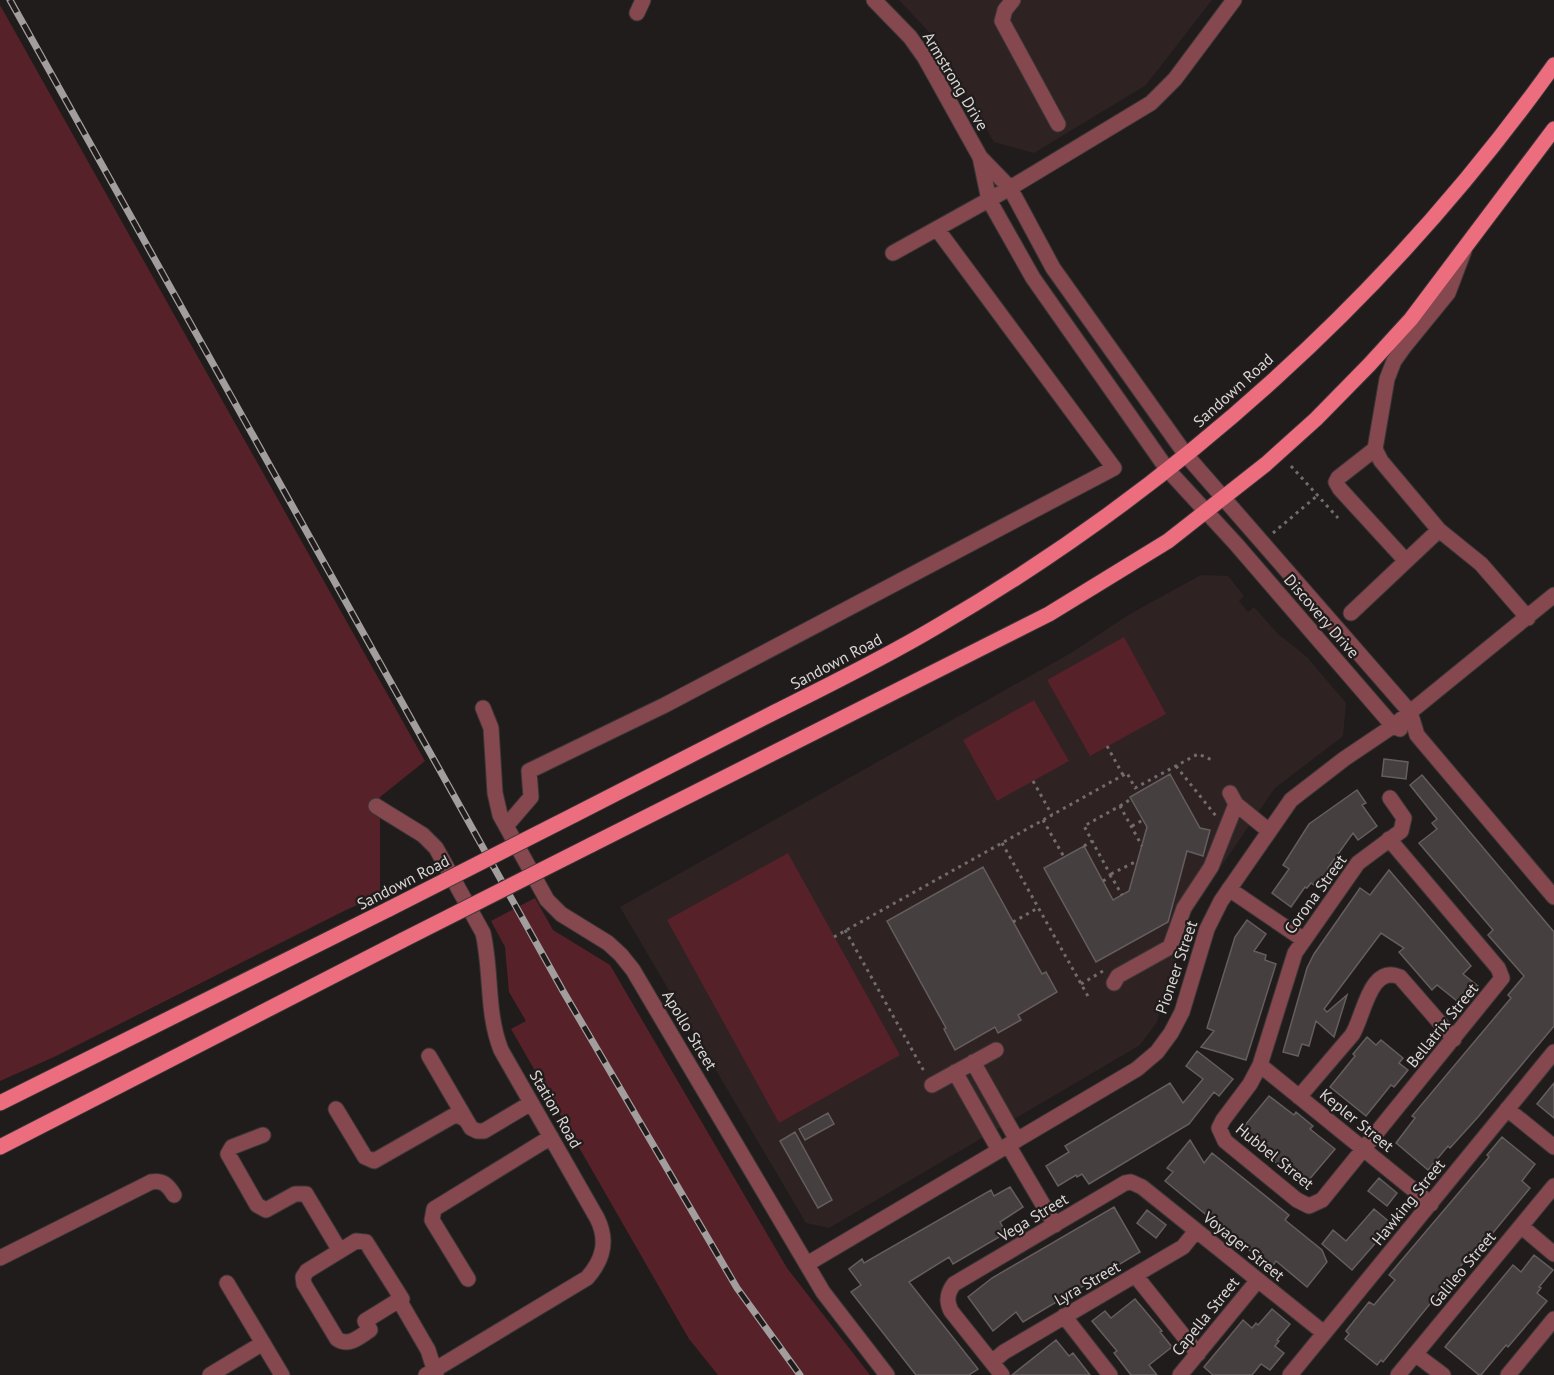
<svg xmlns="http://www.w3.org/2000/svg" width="1554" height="1375" font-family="'PT Sans',sans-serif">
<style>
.built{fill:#2e2223}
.green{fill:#562128}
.building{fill:#453f3f;stroke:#645e5e;stroke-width:1.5}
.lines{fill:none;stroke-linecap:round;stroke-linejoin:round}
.minor-casing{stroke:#3b3636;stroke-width:17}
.major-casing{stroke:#3b3636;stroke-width:17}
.path{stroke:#726d6d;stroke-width:3;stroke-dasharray:3 4.5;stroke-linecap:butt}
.minor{stroke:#84484e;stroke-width:15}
.major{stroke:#ec6e7e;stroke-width:15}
.rail-casing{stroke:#a39e9e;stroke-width:7}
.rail{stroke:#211c1c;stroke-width:4.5;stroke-dasharray:14;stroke-linecap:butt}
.major-bridge-casing{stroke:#3b3636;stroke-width:17;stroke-linecap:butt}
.major-bridge{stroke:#ec6e7e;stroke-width:15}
.labels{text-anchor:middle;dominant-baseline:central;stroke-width:4.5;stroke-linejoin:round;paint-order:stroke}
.street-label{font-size:16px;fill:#dad6d6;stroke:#211c1c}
</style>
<rect width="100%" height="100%" fill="#211c1c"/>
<!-- built -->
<path class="built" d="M 899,0 L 1212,0 L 1146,85 L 1034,153 L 994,142 L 929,32 Z
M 1201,575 L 1228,576 L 1244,596 L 1239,601 L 1248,612 L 1254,607 L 1278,634 L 1307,657 L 1346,703 L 1343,736 L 1275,788 L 1192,909 L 1157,1022 L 1140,1045 L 829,1228 L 806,1223 L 620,907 L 1071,653 L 1130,614 Z"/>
<!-- green -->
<path class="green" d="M 0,5 L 425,761 L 380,797 L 380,895 L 346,910 L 54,1057 L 0,1081 Z
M 1124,637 L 1166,714 L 1090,756 L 1047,680 Z
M 1034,700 L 1069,761 L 997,801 L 963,740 Z
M 788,853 L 900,1055 L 779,1123 L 667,920 Z
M 535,898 L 553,930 L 610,965 L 787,1268 L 870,1375 L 718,1375 L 689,1339 L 511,1029 L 526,1021 L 509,992 L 505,947 L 491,921 Z"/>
<!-- building -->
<path class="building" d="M 1384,759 L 1408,762 L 1406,779 L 1382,776 Z
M 1170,774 L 1200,828 L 1210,830 L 1203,856 L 1187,851 L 1168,922 L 1096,962 L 1044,868 L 1084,846 L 1113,900 L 1129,891 L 1147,827 L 1130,797 Z
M 1422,775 L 1554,932 L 1554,1026 L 1478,1117 L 1450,1148 L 1448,1146 L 1428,1170 L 1396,1143 L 1415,1118 L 1412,1116 L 1511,998 L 1508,995 L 1524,976 L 1488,935 L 1493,930 L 1419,843 L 1437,829 L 1432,823 L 1437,819 L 1410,785 Z
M 1357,790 L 1366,803 L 1362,805 L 1377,826 L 1358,840 L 1353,833 L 1328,868 L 1333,872 L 1321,890 L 1311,883 L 1307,888 L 1305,887 L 1291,907 L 1272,893 L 1289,869 L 1283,865 L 1309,824 Z
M 983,867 L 1042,974 L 1046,972 L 1057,992 L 1018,1015 L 1021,1020 L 998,1033 L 995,1027 L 955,1050 L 944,1029 L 946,1028 L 887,921 Z
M 1389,870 L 1471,966 L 1463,974 L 1478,986 L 1462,1005 L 1437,985 L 1432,990 L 1399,952 L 1404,948 L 1381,933 L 1324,1009 L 1327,1012 L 1347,995 L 1334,1037 L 1316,1021 L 1309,1046 L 1302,1044 L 1298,1056 L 1283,1052 L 1307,968 L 1314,954 L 1360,888 L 1370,895 Z
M 1247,920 L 1266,934 L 1254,951 L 1266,955 L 1265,960 L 1276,964 L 1246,1060 L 1201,1047 L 1214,1031 L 1207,1028 L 1235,937 Z
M 1367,1037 L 1376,1045 L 1381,1040 L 1403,1058 L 1399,1063 L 1408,1070 L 1394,1087 L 1391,1085 L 1366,1116 L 1330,1087 L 1355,1056 L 1353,1054 Z
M 1197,1051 L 1233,1079 L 1219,1096 L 1214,1092 L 1189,1124 L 1089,1184 L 1082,1174 L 1077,1177 L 1076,1175 L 1058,1186 L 1046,1166 L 1069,1152 L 1065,1146 L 1170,1083 L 1183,1103 L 1203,1079 L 1186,1066 Z
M 1554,1083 L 1554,1118 L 1537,1104 Z
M 1269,1096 L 1294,1115 L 1296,1112 L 1313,1126 L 1310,1129 L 1335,1149 L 1308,1181 L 1283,1162 L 1280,1166 L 1263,1152 L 1266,1149 L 1241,1130 Z
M 828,1113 L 834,1124 L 805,1140 L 799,1129 Z
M 795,1132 L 832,1200 L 818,1208 L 780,1141 Z
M 1502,1137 L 1535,1164 L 1522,1181 L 1530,1188 L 1492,1234 L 1489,1231 L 1383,1362 L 1381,1360 L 1377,1365 L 1345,1339 L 1349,1334 L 1346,1331 L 1369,1302 L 1374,1305 L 1395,1280 L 1389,1275 L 1489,1157 L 1487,1155 Z
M 1190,1140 L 1204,1163 L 1212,1153 L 1289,1215 L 1285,1220 L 1322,1250 L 1327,1262 L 1307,1287 L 1276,1261 L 1271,1268 L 1165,1181 L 1173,1172 L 1167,1168 Z
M 1379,1178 L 1397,1193 L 1387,1206 L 1368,1191 Z
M 1010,1187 L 1023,1207 L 1000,1222 L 1006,1233 L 953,1264 L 949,1257 L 909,1282 L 978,1369 L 969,1375 L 916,1375 L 851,1292 L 861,1285 L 849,1269 L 862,1259 L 864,1263 L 991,1190 L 994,1196 Z
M 1114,1207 L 1140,1252 L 1023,1322 L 1016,1312 L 993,1331 L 968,1297 L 992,1278 Z
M 1374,1209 L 1392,1224 L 1352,1270 L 1322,1244 L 1333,1230 L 1346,1241 Z
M 1147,1210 L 1166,1225 L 1156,1238 L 1137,1223 Z
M 1534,1255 L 1553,1270 L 1539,1287 L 1541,1288 L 1537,1293 L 1547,1301 L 1508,1347 L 1506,1345 L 1481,1375 L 1479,1375 L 1445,1347 L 1513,1265 L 1521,1272 Z
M 1135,1299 L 1162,1331 L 1160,1332 L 1172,1347 L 1149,1365 L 1157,1375 L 1131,1375 L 1114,1353 L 1117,1351 L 1092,1321 L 1105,1311 L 1111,1318 Z
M 1272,1309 L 1290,1324 L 1277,1340 L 1279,1341 L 1275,1346 L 1284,1353 L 1270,1370 L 1261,1364 L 1252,1375 L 1213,1375 L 1204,1367 L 1243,1320 L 1252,1328 L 1256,1323 L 1258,1325 Z
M 1056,1340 L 1069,1356 L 1073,1353 L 1090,1375 L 1012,1375 Z"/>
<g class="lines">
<!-- minor casing -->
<g class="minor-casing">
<path id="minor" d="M 874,0 L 910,37 L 925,58 L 980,157 L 1010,188 L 1053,268 L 1186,455 L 1410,712 L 1417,735 L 1554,897
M 1013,0 L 1005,10 L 1002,21 L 1058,124
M 637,13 L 643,0
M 980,157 L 989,200 L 1033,278 L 1167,469 L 1236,544 L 1393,726 L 1400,729
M 1464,251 L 1448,293 L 1404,347 L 1394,361 L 1387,379 L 1375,449 L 1381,461 L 1439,530 L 1481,564 L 1528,618
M 893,253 L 1010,188 L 1151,103 L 1175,79 L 1234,0
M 1375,449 L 1338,478 L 1336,482 L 1340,489 L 1406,561
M 1351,613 L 1439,530
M 483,708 L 491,728 L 495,793 L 500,815 L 547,900 L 561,914 L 608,943 L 621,955 L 633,970 L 823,1292 L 887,1375
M 1230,793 L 1236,804 L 1269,831
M 376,806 L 423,835 L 436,848 L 483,933 C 492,972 486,1012 501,1050 L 597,1218 C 608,1240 604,1259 587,1278 L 426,1375
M 506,826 L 531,797 L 529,771 L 665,705 L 1114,468 L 937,229
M 1389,839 L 1498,968 L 1502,978 L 1322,1200 L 1309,1206 L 1297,1200 L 1225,1141 L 1219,1128 L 1223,1120 L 1250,1084 L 1260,1065 L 1295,953 L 1358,863 L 1401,831 L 1404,818 L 1390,798
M 1229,889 L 1304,940
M 1114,983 L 1118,976 L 1170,947 L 1184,908 L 1211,867 L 1236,804
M 429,1056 L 471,1128 L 477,1131 L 484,1131 L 531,1103
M 973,1062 L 1017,1140
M 1260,1065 L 1431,1204
M 955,1072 L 999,1150
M 932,1085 L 996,1050
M 1299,1097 L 1352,1035 C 1364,1017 1369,964 1400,977 L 1454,1039
M 336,1109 L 365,1157 L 374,1161 L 453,1116 L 460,1116 L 466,1120
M 1507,1109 L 1554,1147
M 263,1135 L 232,1147 L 228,1154 L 257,1205 L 266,1210 L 295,1194 L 306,1194 L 340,1251
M 1008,1145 L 1055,1225
M 1521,1226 L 1554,1254
M 0,1258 L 151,1182 C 163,1180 168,1185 174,1195
M 807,1264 L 1137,1069 L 1157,1052 L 1171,1033 L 1182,1012 L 1207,929 L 1221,901 L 1291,800 L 1344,759 L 1393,726 L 1554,595
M 1135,1275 L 1198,1354
M 468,1279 L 432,1220 L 434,1209 L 551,1137
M 227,1283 L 282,1375
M 399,1300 L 365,1321 L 370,1330 C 359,1337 349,1347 337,1339 L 304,1284 L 303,1277 L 307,1271 L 356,1241 L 366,1242 L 402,1299 L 399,1300 L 428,1350 L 436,1375
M 1064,1316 L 1110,1375
M 1415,1354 L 1443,1375
M 992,1362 L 1004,1352 L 1183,1247 L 1196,1231
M 210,1375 L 263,1343
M 1002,1375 L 951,1311 C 946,1301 947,1293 954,1284 L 1125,1183 L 1131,1182 L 1142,1187 L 1324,1333
M 1180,1375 L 1258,1280
M 1290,1375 L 1554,1052
M 1398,1375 L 1554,1186
M 1508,1375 L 1554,1319"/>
</g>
<!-- major casing -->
<g class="major-casing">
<path id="major" d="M 574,815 C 641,781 708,746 775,712 C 829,685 884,658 936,627 C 1177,487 1392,293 1554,65
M 591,845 L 1049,614 L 1168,541 L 1266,464 L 1316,419 L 1369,365 L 1411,319 L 1554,129
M 0,1103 L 389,909
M 0,1147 L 403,940"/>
</g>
<!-- path -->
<path class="path" d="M 1291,466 L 1338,518
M 1273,533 L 1318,495
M 1107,746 L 1123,775
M 1176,766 L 1216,816
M 1033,781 L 1052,815
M 1120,806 L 1131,799
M 1043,820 L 1064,857
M 1132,826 L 1143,820
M 1002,843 L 1089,998
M 1084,846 L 1092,841
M 1111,874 L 1137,861
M 1111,876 L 1084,826 L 1120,806 L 1142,846
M 1103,881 L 1111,876 L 1122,895
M 1013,922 L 1038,908
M 845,930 L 925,1073
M 834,937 L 1127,773 L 1135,788 L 1198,754 L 1212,760
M 1081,984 L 1103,971"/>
<!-- minor -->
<use href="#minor" class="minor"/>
<!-- major -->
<use href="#major" class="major"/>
<!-- rail casing -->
<g class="rail-casing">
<path id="rail" d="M 10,0 L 563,991 L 737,1288 L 800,1375"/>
</g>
<!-- rail -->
<use href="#rail" class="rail"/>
<!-- major-bridge casing -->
<g class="major-bridge-casing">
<path id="major-bridge" d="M 389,909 L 574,815
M 403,940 L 591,845"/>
</g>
<!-- major-bridge -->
<use href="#major-bridge" class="major-bridge"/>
</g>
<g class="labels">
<!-- street labels -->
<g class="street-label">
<text transform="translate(956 81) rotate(59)">Armstrong Drive</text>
<text transform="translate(1233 390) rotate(-42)">Sandown Road</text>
<text transform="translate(1322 616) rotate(49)">Discovery Drive</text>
<text transform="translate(836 661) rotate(-28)">Sandown Road</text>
<text transform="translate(403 882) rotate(-27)">Sandown Road</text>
<text transform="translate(1315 894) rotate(-54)">Corona Street</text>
<text transform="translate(1176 967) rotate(-71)">Pioneer Street</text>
<text transform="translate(1442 1025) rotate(-51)">Bellatrix Street</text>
<text transform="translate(690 1030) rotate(59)">Apollo Street</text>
<text transform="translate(556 1109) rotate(60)">Station Road</text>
<text transform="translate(1357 1120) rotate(39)">Kepler Street</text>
<text transform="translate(1275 1156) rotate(39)">Hubbel Street</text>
<text transform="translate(1408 1202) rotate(-51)">Hawking Street</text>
<text transform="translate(1033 1217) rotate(-31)">Vega Street</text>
<text transform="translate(1244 1246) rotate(39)">Voyager Street</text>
<text transform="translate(1462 1269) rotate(-50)">Galileo Street</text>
<text transform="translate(1087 1283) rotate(-30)">Lyra Street</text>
<text transform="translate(1205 1316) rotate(-51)">Capella Street</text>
</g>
</g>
</svg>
